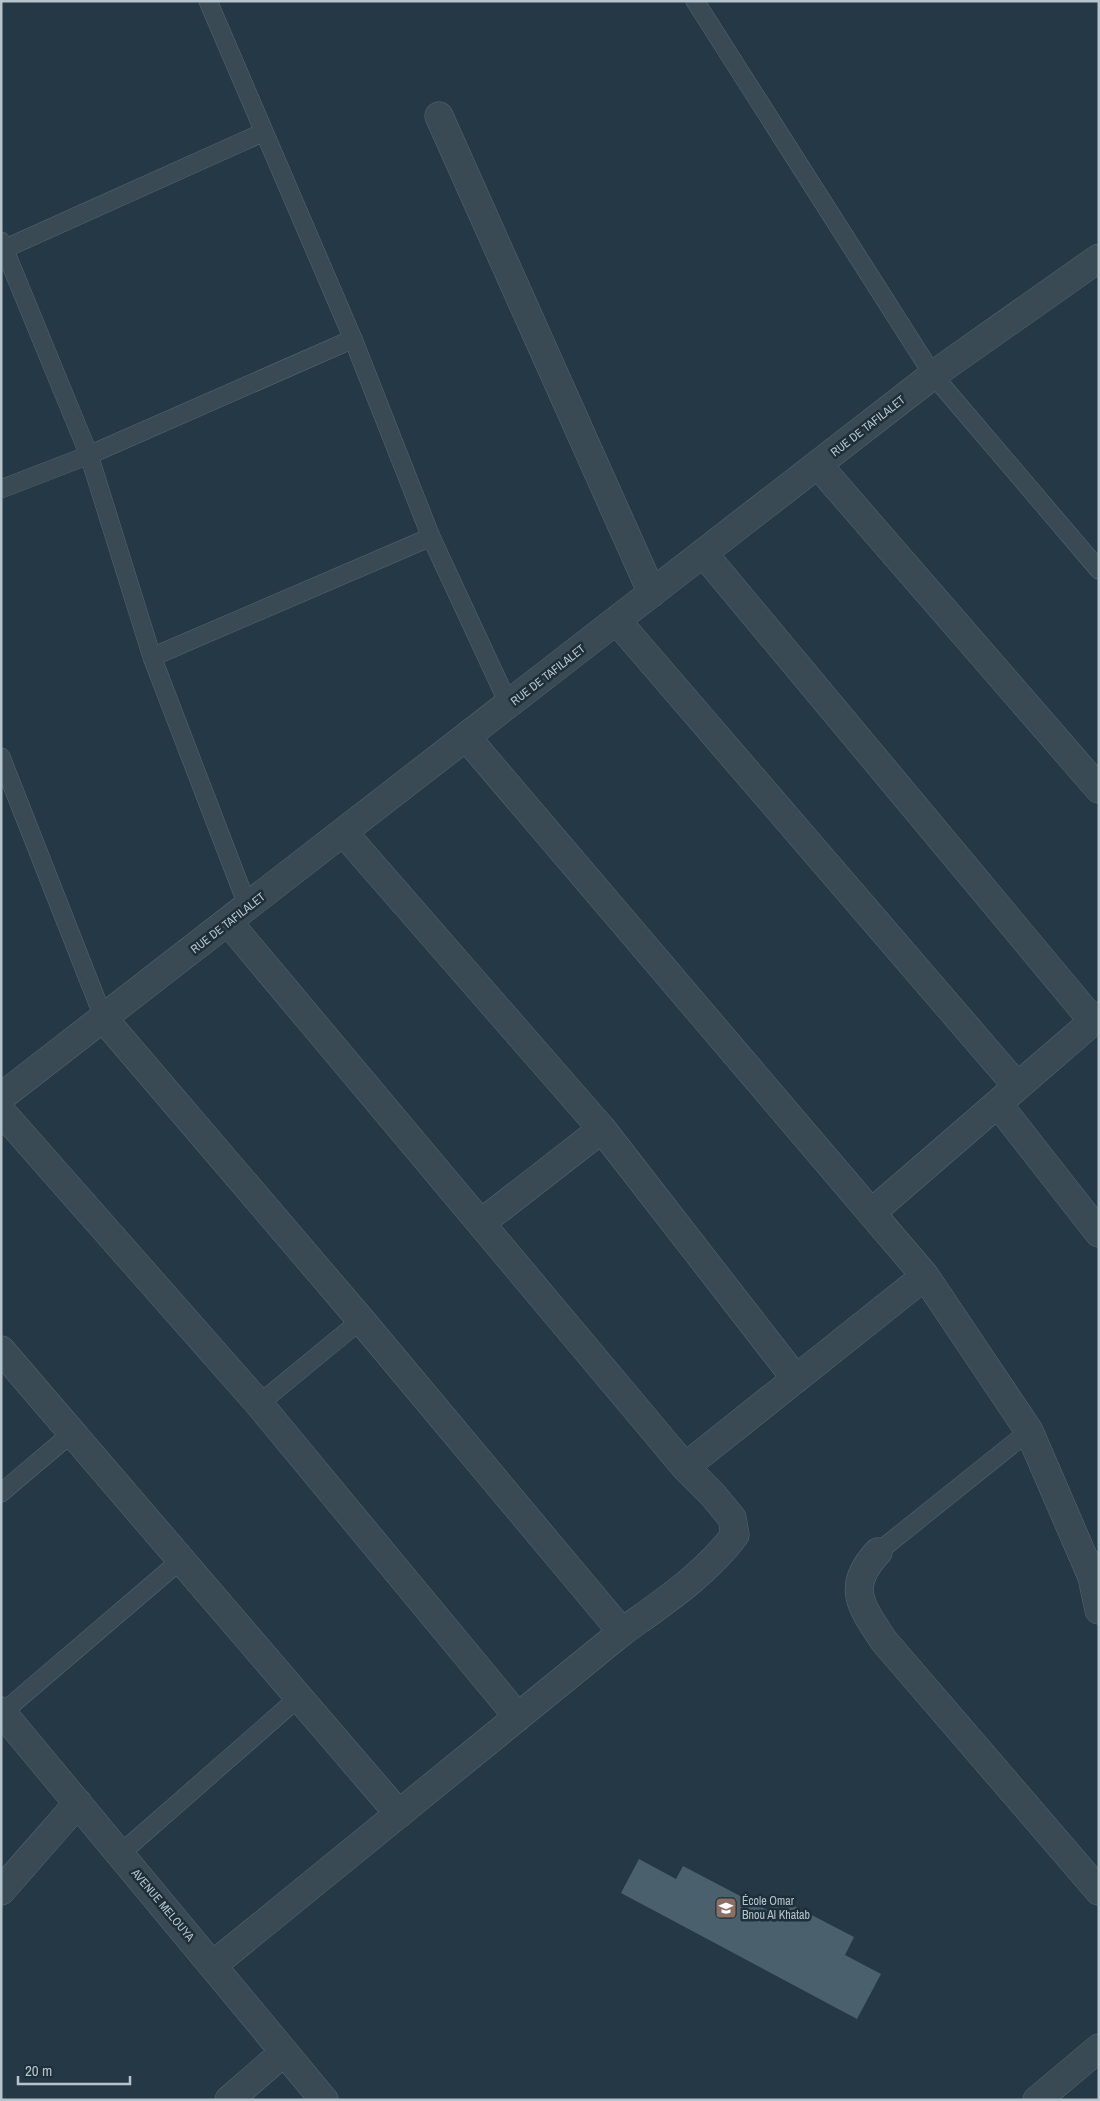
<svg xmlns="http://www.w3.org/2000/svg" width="1100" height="2101" font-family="'Archivo Narrow',sans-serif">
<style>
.building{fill:#4a616d}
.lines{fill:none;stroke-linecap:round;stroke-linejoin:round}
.service-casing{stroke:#576771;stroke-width:19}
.minor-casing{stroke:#576771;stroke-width:29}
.service{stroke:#394a54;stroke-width:18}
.minor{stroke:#394a54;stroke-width:28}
.labels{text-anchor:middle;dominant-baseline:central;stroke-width:5;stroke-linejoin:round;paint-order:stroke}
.street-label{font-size:12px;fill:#b6c4ce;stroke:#1d2f39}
.poi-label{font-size:12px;fill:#b6c4ce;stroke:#1d2f39;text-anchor:start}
</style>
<rect width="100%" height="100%" fill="#243945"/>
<!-- building -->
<path class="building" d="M 639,1859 L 676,1879 L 683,1866 L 769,1911 L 777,1897 L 854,1937 L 845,1955 L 881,1974 L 857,2019 L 621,1893 Z"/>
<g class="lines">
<!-- service casing -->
<g class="service-casing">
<path id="service" d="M 208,1 L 353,339 L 431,537 L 509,705
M 695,1 L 933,375 L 1099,570
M 1,241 L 89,455 L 152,657 L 248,907
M 4,249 L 264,132
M 1,489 L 89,455 L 353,339
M 152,657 L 431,537
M 1,757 L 104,1019
M 259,1404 L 361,1320
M 1,1493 L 72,1433
M 878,1552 L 1029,1431
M 2,1713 L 181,1560
M 120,1854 L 298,1698"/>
</g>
<!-- minor casing -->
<g class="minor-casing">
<path id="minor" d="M 439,116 L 652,593
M 818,465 L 1099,789
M 704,554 L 1093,1021
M 617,621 L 1017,1086
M 467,738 L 925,1276 L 1029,1431 L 1092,1577 L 1099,1610
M 344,833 L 602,1129 L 796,1379
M 104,1019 L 361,1320 L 622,1632
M 1,1097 L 933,375 L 1099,258
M 998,1104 L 1099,1233
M 1,1111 L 259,1404 L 518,1717
M 871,1213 L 1099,1016
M 481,1223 L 602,1129
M 1,1350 L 399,1814
M 685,1467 L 925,1276
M 878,1552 C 845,1587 861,1606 884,1641 L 1099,1891
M 1,1711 L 324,2100
M 1,1891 L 78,1803
M 213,1965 L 622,1632 C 662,1603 705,1575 735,1535 L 732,1518 L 713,1495 L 685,1467 L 229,923
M 229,2100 L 284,2052
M 1037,2100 L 1099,2048"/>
</g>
<!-- service -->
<use href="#service" class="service"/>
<!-- minor -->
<use href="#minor" class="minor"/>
</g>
<!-- icons -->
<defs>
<g id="school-square" transform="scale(1.125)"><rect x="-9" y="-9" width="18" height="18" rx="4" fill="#8d6e63" stroke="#1d2f39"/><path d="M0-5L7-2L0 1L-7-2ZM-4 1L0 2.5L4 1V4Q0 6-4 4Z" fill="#fff"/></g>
</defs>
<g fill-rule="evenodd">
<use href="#school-square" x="726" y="1908"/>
</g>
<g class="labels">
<!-- street labels -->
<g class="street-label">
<text transform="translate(868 426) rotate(-38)">RUE DE TAFILALET</text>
<text transform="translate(548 675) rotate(-38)">RUE DE TAFILALET</text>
<text transform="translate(228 923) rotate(-38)">RUE DE TAFILALET</text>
<text transform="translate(163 1905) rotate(50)">AVENUE MELOUYA</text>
</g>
<!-- poi labels -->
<g class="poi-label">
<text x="742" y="1901">École Omar<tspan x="742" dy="14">Bnou Al Khatab</tspan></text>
</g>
</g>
<!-- border -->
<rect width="1100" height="2101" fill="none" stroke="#b6c4ce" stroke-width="5"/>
<!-- scale -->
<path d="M18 2076v8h112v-8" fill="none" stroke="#b6c4ce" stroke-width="2.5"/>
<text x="25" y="2076" font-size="15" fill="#b6c4ce" stroke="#1d2f39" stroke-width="4" paint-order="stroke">20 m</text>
</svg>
